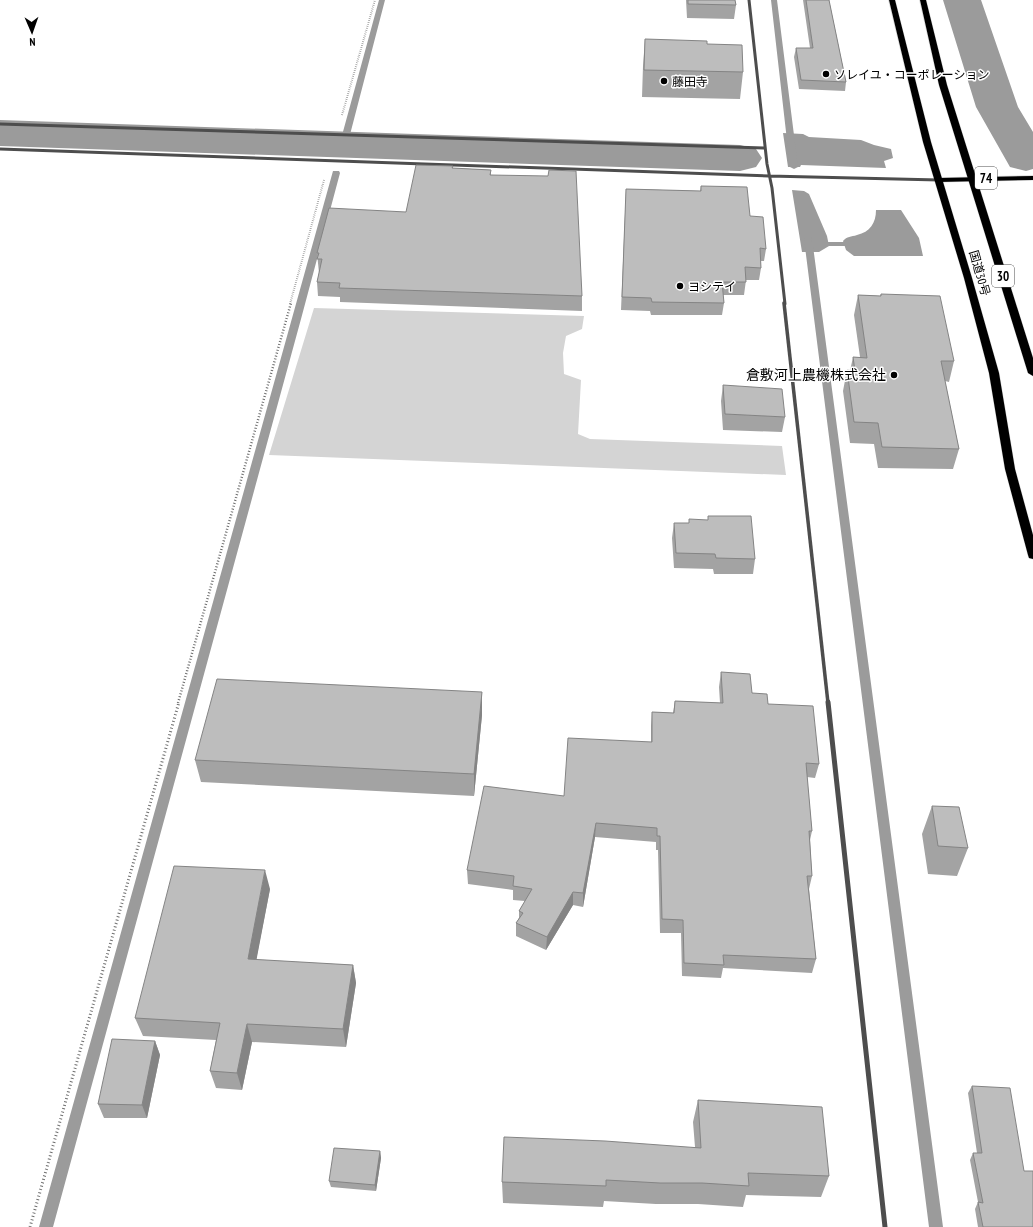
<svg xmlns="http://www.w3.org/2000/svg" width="1033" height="1227" font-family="'PT Sans Narrow','Noto Sans JP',sans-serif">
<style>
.green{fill:#d4d4d4}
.water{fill:#9b9b9b}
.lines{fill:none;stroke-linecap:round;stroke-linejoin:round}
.stream{fill:#9b9b9b;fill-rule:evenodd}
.river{fill:#9b9b9b;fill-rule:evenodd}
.primary-casing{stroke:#dbdbdb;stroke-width:1}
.trunk-casing{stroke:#dbdbdb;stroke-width:1}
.path-far2{stroke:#6f6f6f;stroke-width:2;stroke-dasharray:0.5 1.5;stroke-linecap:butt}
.path-far1{stroke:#6f6f6f;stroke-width:2.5;stroke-dasharray:1 2;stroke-linecap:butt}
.path{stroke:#6f6f6f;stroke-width:3;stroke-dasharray:1 2.5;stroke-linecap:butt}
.minor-far2{stroke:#4d4d4d;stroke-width:3}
.minor-far1{stroke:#4d4d4d;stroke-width:3.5}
.minor{stroke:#4d4d4d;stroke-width:5}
.primary{fill:#000;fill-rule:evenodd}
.trunk{fill:#000;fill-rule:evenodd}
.wall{fill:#a3a3a3}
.shaded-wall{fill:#848484}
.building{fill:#bdbdbd;stroke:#848484}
.poi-dot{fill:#000;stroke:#fff;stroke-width:1.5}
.labels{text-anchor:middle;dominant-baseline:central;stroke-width:3;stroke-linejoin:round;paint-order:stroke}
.far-poi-label{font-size:12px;fill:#000;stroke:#fff;text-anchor:start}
.far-street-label{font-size:12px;fill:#000;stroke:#fff}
.shield{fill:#fff;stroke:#4c4c4c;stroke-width:1}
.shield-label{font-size:13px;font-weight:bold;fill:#000}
.poi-label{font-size:14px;fill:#000;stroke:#fff;text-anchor:end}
</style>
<rect width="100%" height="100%" fill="#fff"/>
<!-- green -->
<path class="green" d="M 314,308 L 584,316 L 582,329 L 566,336 L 563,353 L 564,374 L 581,380 L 578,434 L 590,439 L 782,446 L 786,475 L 269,455 Z"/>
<!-- water -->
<path class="water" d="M 783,133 L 803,134 L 809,137 L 861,140 L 874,145 L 891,149 L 893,158 L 884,161 L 886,168 L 801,165 L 800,167 L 788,167 Z
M 792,190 L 804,191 L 809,194 L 827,236 L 829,246 L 819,252 L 802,252 Z
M 876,210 L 901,210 L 919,238 L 923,256 L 854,256 L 846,250 L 843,241 C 847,236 851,237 857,235 C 870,232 876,223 876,210 Z"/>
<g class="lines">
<!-- stream -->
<path class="stream" d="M 379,0 L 385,0 L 346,150 L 344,151 L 340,151 L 338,150 Z
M 771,0 L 777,0 L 798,167 L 794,169 L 790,167 Z
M 333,171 L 339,171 L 340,173 L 301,319 L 53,1227 L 39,1227 Z
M 805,237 L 811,237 L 812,242 L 857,242 L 861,244 L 857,246 L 813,246 L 943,1227 L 929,1227 L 804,239 Z"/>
<!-- river -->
<path class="river" d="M 943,0 L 981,0 L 1018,107 L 1033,132 L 1033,169 L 1026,171 L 1010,167 L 976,107 Z
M 0,120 L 740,145 L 756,149 L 762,158 L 756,167 L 740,171 L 0,146 Z"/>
<!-- primary casing -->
<g class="primary-casing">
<path id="primary" d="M 1033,176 L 1033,180 L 939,182 L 935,180 L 939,178 Z"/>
</g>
<!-- trunk casing -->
<g class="trunk-casing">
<path id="trunk" d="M 889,0 L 895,0 L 931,142 L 972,278 L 999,373 L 1015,469 L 1033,535 L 1033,559 L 1029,558 L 1028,555 L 1005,469 L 989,373 L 964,278 L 923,142 Z
M 920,0 L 926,0 L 947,85 L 1033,358 L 1033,376 L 1028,373 L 939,85 Z"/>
</g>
<!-- path-far2 -->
<path class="path-far2" d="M 342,115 L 375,0
M 290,304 L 324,180"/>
<!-- path-far1 -->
<path class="path-far1" d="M 178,703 L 291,303"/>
<!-- path -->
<path class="path" d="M 30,1227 L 179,702"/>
<!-- minor-far2 -->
<path class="minor-far2" d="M 749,0 L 767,164 L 772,188 L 785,304
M 0,124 L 765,148
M 0,149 L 769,176 L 939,180"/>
<!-- minor-far1 -->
<path class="minor-far1" d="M 784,303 L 828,703"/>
<!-- minor -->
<path class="minor" d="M 828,702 L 885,1227"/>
<!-- primary -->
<use href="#primary" class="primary"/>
<!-- trunk -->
<use href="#trunk" class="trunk"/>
</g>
<!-- wall -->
<path class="wall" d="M 686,0 L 735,0 L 736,5 L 734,19 L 687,18 Z
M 803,0 L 829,0 L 846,82 L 845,91 L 799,89 L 794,57 L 796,48 L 810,48 Z
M 645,39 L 707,44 L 743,72 L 740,99 L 642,97 L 643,66 Z
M 453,166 L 453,168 L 491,170 L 491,175 L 582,296 L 582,311 L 340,302 L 340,297 L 318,296 L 317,282 L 319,273 L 317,253 L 406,212 Z
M 701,186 L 750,216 L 766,249 L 764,261 L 761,261 L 761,268 L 759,280 L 746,280 L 744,295 L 723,295 L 724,303 L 722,315 L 651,315 L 650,311 L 621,310 L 626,189 L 700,191 Z
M 881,294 L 954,361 L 949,382 L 945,381 L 959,449 L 953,469 L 878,468 L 874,444 L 850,443 L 843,391 L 847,370 L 850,371 L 853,357 L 860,357 L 854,315 L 858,295 L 880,296 Z
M 723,385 L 785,417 L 782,432 L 723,430 L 721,401 Z
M 689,519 L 755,559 L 753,574 L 714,574 L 713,569 L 674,568 L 672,538 L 674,523 L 689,523 Z
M 721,672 L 768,704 L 819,764 L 815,778 L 807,777 L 812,831 L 810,840 L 812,876 L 809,889 L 816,959 L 812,973 L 723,968 L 721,978 L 682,976 L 681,933 L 660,933 L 658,850 L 656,850 L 656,842 L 595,837 L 583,907 L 573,905 L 546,950 L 516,936 L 516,923 L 519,918 L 519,911 L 525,901 L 513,900 L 513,890 L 468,884 L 467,870 L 564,796 L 651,742 L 651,726 L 652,712 L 673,713 L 675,701 L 720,703 L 719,687 Z
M 482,692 L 482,715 L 474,796 L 201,782 L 195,760 Z
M 932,806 L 968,848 L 957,876 L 928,874 L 922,834 Z
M 270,889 L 256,960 L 353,965 L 356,983 L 346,1047 L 252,1042 L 242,1090 L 216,1088 L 210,1071 L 216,1040 L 143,1036 L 135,1018 Z
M 155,1041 L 160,1055 L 147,1118 L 104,1118 L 98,1104 Z
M 972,1086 L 1033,1227 L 978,1227 L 975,1209 L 978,1202 L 970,1160 L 973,1153 L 977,1153 L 968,1093 Z
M 698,1100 L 829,1176 L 821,1197 L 746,1195 L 743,1207 L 698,1204 L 656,1204 L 604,1201 L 603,1207 L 503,1203 L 502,1182 L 695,1147 L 693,1122 Z
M 380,1151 L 381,1158 L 376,1191 L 331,1187 L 329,1181 Z"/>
<!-- shaded-wall -->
<path class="shaded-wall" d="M 482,692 L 482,715 L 474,796 L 474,774 Z
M 596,823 L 595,837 L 583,907 L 583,893 Z
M 265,870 L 270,889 L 253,978 L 248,959 Z
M 573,892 L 573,905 L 546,950 L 547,937 Z
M 353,965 L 356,983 L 346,1047 L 343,1029 Z
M 247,1024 L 252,1042 L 242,1090 L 237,1073 Z
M 155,1041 L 160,1055 L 147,1118 L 142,1105 Z
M 380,1151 L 381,1158 L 376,1191 L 375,1185 Z"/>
<!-- building -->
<path class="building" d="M 688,0 L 735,0 L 736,5 L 688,4 Z
M 806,0 L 829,0 L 846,82 L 801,80 L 796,48 L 813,48 Z
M 645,39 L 707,41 L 707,44 L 742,45 L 743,72 L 644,70 Z
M 416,165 L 453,166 L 452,168 L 491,170 L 490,175 L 548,176 L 549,170 L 576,171 L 582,296 L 339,288 L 340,283 L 317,282 L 322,259 L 317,259 L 319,253 L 317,253 L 329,208 L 406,212 Z
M 701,186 L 747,187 L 750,216 L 763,217 L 766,249 L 760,248 L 761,268 L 745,267 L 746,282 L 722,282 L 724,303 L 652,302 L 651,298 L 622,297 L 626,189 L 701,191 Z
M 881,294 L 940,296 L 954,361 L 941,361 L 959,449 L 882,447 L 878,423 L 854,422 L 847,370 L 855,371 L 853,357 L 867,358 L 858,295 L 881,296 Z
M 723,385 L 782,389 L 785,417 L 725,414 Z
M 708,516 L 751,516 L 755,559 L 716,558 L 715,554 L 676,553 L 674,523 L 689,523 L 689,519 L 708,520 Z
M 721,672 L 750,674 L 752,693 L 767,694 L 768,704 L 813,706 L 819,764 L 806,763 L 812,831 L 809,831 L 812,876 L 807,876 L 816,959 L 723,955 L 724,965 L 684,963 L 683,920 L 662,919 L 660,836 L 657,836 L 657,828 L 596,823 L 583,893 L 573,892 L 547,937 L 516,923 L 523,913 L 519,911 L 532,889 L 513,886 L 514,876 L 467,870 L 484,786 L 564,796 L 568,738 L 652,742 L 652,712 L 674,713 L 675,701 L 723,703 Z
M 217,679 L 482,692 L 474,774 L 195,760 Z
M 932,806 L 959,807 L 968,848 L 938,846 Z
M 174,866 L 265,870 L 248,959 L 353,965 L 343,1029 L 247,1024 L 237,1073 L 210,1071 L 220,1023 L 135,1018 Z
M 112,1039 L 155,1041 L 142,1105 L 98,1104 Z
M 972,1086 L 1010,1088 L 1024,1171 L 1033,1171 L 1033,1227 L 983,1227 L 978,1202 L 983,1203 L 973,1153 L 982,1153 Z
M 698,1100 L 822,1107 L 829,1176 L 748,1173 L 749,1186 L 702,1183 L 660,1183 L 606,1180 L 606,1186 L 502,1182 L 504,1137 L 605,1141 L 701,1148 Z
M 334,1148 L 380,1151 L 375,1185 L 329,1181 Z"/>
<!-- markers -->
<g class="poi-dot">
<circle cx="826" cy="74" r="4"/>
<circle cx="664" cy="81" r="4"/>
<circle cx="680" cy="286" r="4"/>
<circle cx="894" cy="375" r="4"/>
</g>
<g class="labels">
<!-- far-poi labels -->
<g class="far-poi-label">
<text x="834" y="74">ソレイユ・コーポレーション</text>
<text x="672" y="81">藤田寺</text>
<text x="688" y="286">ヨシテイ</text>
</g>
<!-- far-street labels -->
<g class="far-street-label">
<text transform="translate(980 273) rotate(74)">国道30号</text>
</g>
<!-- shield labels -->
<g class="shield">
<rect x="975" y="167" width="22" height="22" rx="3"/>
<rect x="992" y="265" width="22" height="22" rx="3"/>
</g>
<g class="shield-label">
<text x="986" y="178">74</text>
<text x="1003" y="276">30</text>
</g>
<!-- poi labels -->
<g class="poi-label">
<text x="886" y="375">倉敷河上農機株式会社</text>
</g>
</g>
<!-- north arrow -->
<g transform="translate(32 32) rotate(178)" stroke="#ffffff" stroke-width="3" paint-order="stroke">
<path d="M0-3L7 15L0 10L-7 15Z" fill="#000000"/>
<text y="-6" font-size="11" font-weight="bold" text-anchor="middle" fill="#000000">N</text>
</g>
</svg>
